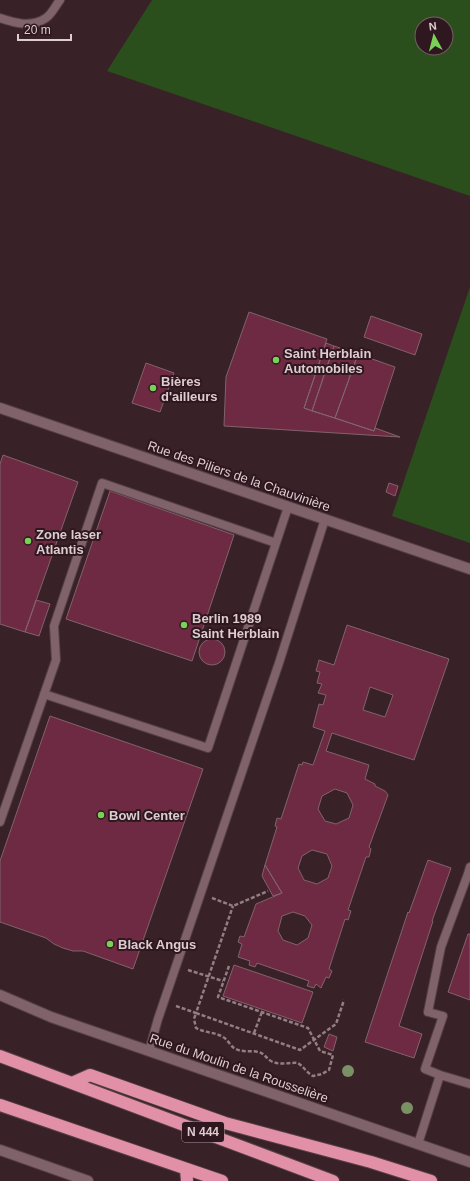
<svg xmlns="http://www.w3.org/2000/svg" width="470" height="1181" font-family="Helvetica,sans-serif">
<style>
.green{fill:#2b4e1d;fill-rule:evenodd}
.building{fill:#6f2a43;stroke:#80636b;fill-rule:evenodd}
.lines{fill:none;stroke-linecap:round;stroke-linejoin:round}
.lane-casing{stroke:#554046;stroke-width:10}
.street-casing{stroke:#554046;stroke-width:12}
.highway-casing{stroke:#554046;stroke-width:14}
.path{stroke:#927e83;stroke-width:2.5;stroke-dasharray:4 2;stroke-linecap:butt}
.lane{stroke:#7f626a;stroke-width:8}
.street{stroke:#7f626a;stroke-width:10}
.highway{stroke:#e290a8;stroke-width:12}
.tree{fill:#799164}
.poi-dot{fill:#7ad157;stroke:#2f171f;stroke-width:1.5}
.labels{text-anchor:middle;dominant-baseline:central;stroke-width:4;stroke-linejoin:round;paint-order:stroke}
.shield{fill:#2f171f;stroke:#a9969b;stroke-width:1}
.shield-label{font-size:12px;font-weight:bold;fill:#ddccd0}
.poi-label{font-size:13px;font-weight:bold;fill:#ddccd0;stroke:#2f171f;text-anchor:start}
.street-label{font-size:13px;fill:#ddccd0;stroke:#2f171f}
</style>
<rect width="100%" height="100%" fill="#392128"/>
<!-- green -->
<path class="green" d="M 152,0 L 470,0 L 470,196 L 107,71 ZM 422,24 L 446,24 L 446,48 L 422,48 Z
M 470,287 L 470,543 L 392,516 Z"/>
<!-- building -->
<path class="building" d="M 249,312 L 327,339 L 304,408 L 374,431 L 375,428 L 400,437 L 224,426 L 226,377 Z
M 371,316 L 422,334 L 415,355 L 364,337 Z
M 326,343 L 334,346 L 312,411 L 304,408 Z
M 334,346 L 358,354 L 335,418 L 312,411 Z
M 358,354 L 395,367 L 374,431 L 335,418 Z
M 146,363 L 174,373 L 160,412 L 132,403 Z
M 3,455 L 78,482 L 25,632 L 0,624 L 0,464 Z
M 389,483 L 398,486 L 395,496 L 386,492 Z
M 110,491 L 234,535 L 192,661 L 66,619 Z
M 36,600 L 50,604 L 39,636 L 25,632 Z
M 347,625 L 449,659 L 414,760 L 332,733 L 326,751 L 369,765 L 365,779 L 375,784 L 375,786 L 385,791 L 388,795 L 369,847 L 371,849 L 369,857 L 366,857 L 348,910 L 351,911 L 348,920 L 345,919 L 329,969 L 332,971 L 329,978 L 326,977 L 321,988 L 316,984 L 314,988 L 307,986 L 309,981 L 257,963 L 255,967 L 249,965 L 250,961 L 238,957 L 242,944 L 238,942 L 240,936 L 244,937 L 256,904 L 282,893 L 265,865 L 277,827 L 275,826 L 277,818 L 281,819 L 299,764 L 302,765 L 303,762 L 313,765 L 325,731 L 313,727 L 319,704 L 323,705 L 326,695 L 318,693 L 322,684 L 317,683 L 320,672 L 316,671 L 319,660 L 334,665 ZM 370,687 L 393,695 L 385,717 L 363,710 ZM 335,789 L 347,793 L 353,805 L 349,818 L 336,824 L 325,821 L 318,809 L 322,796 ZM 312,850 L 327,854 L 332,866 L 328,878 L 317,884 L 304,880 L 298,868 L 302,856 ZM 293,912 L 305,916 L 312,925 L 308,938 L 297,945 L 283,940 L 278,931 L 282,916 Z
M199 652a13 13 0 1 1 26 0a13 13 0 1 1-26 0Z
M 50,716 L 203,769 L 133,969 L 83,951 L 73,951 L 63,948 L 54,944 L 46,938 L 0,922 L 0,861 Z
M 428,860 L 451,868 L 432,921 L 433,921 L 399,1026 L 422,1034 L 414,1058 L 365,1042 L 408,912 L 409,913 Z
M 265,865 L 282,893 L 273,896 L 262,876 Z
M 468,934 L 470,934 L 470,1000 L 448,992 Z
M 234,965 L 313,992 L 302,1023 L 223,996 Z
M 329,1034 L 337,1037 L 333,1051 L 324,1047 Z"/>
<g class="lines">
<!-- lane casing -->
<g class="lane-casing">
<path id="lane" d="M 0,18 C 15,23 31,28 46,18 C 52,14 56,5 60,0
M 44,694 L 208,748 L 276,543
M 0,822 L 56,660 L 54,626 L 102,483 L 276,543 L 288,507
M 149,1051 L 158,1019 L 279,663 L 325,519
M 440,1075 L 425,1069 L 443,1016 L 428,1012 L 441,947 L 468,874 L 470,867
M 418,1144 L 440,1075 L 470,1084"/>
</g>
<!-- street casing -->
<g class="street-casing">
<path id="street" d="M 0,408 L 470,569
M 0,995 L 51,1017 L 470,1162
M 0,1150 L 88,1181"/>
</g>
<!-- highway casing -->
<g class="highway-casing">
<path id="highway" d="M 0,1056 L 333,1181
M 72,1083 L 90,1075 L 225,1123 L 371,1162 L 431,1181
M 0,1105 L 222,1181
M 186,1169 L 187,1181"/>
</g>
<!-- path -->
<path class="path" d="M 212,898 L 233,906 L 268,891
M 229,966 L 218,997 L 308,1028 L 320,1051 L 333,1055 L 329,1070 L 322,1074 L 313,1076 C 307,1073 304,1067 298,1063 C 289,1062 280,1066 271,1061 C 266,1058 264,1053 258,1052 C 250,1050 241,1053 234,1048 C 230,1045 227,1039 223,1037 C 215,1032 205,1033 196,1028 L 194,1019 L 196,1013 L 300,1050 L 336,1024 L 344,1000
M 188,970 L 223,981
M 176,1006 L 196,1013 L 233,906
M 254,1033 L 262,1012"/>
<!-- lane -->
<use href="#lane" class="lane"/>
<!-- street -->
<use href="#street" class="street"/>
<!-- highway -->
<use href="#highway" class="highway"/>
</g>
<!-- trees -->
<g class="tree">
<circle cx="348" cy="1071" r="6"/>
<circle cx="407" cy="1108" r="6"/>
</g>
<!-- markers -->
<g class="poi-dot">
<circle cx="276" cy="360" r="4"/>
<circle cx="153" cy="388" r="4"/>
<circle cx="28" cy="541" r="4"/>
<circle cx="184" cy="625" r="4"/>
<circle cx="101" cy="815" r="4"/>
<circle cx="110" cy="944" r="4"/>
</g>
<g class="labels">
<!-- shield labels -->
<rect class="shield" x="182" y="1122" width="42" height="20" rx="3"/>
<g class="shield-label">
<text x="203" y="1132">N 444</text>
</g>
<!-- poi labels -->
<g class="poi-label">
<text x="284" y="353">Saint Herblain<tspan x="284" dy="15">Automobiles</tspan></text>
<text x="161" y="381">Bières<tspan x="161" dy="15">d'ailleurs</tspan></text>
<text x="36" y="534">Zone laser<tspan x="36" dy="15">Atlantis</tspan></text>
<text x="192" y="618">Berlin 1989<tspan x="192" dy="15">Saint Herblain</tspan></text>
<text x="109" y="815">Bowl Center</text>
<text x="118" y="944">Black Angus</text>
</g>
<!-- street labels -->
<g class="street-label">
<text transform="translate(239 476) rotate(19)">Rue des Piliers de la Chauvinière</text>
<text transform="translate(239 1068) rotate(19)">Rue du Moulin de la Rousselière</text>
</g>
</g>
<!-- north arrow -->
<g transform="translate(434 36) rotate(353)"><circle r="19" fill="#2f171f" stroke="#755f66"/>
<path d="M0-3L7 15L0 10L-7 15Z" fill="#7ad157"/>
<text y="-6" font-size="11" font-weight="bold" text-anchor="middle" fill="#ddccd0">N</text>
</g>
<!-- scale -->
<path d="M18 34v6h53v-6" fill="none" stroke="#ddccd0" stroke-width="2"/>
<text x="24" y="34" font-size="12" fill="#ddccd0" stroke="#2f171f" stroke-width="3" paint-order="stroke">20 m</text>
</svg>
